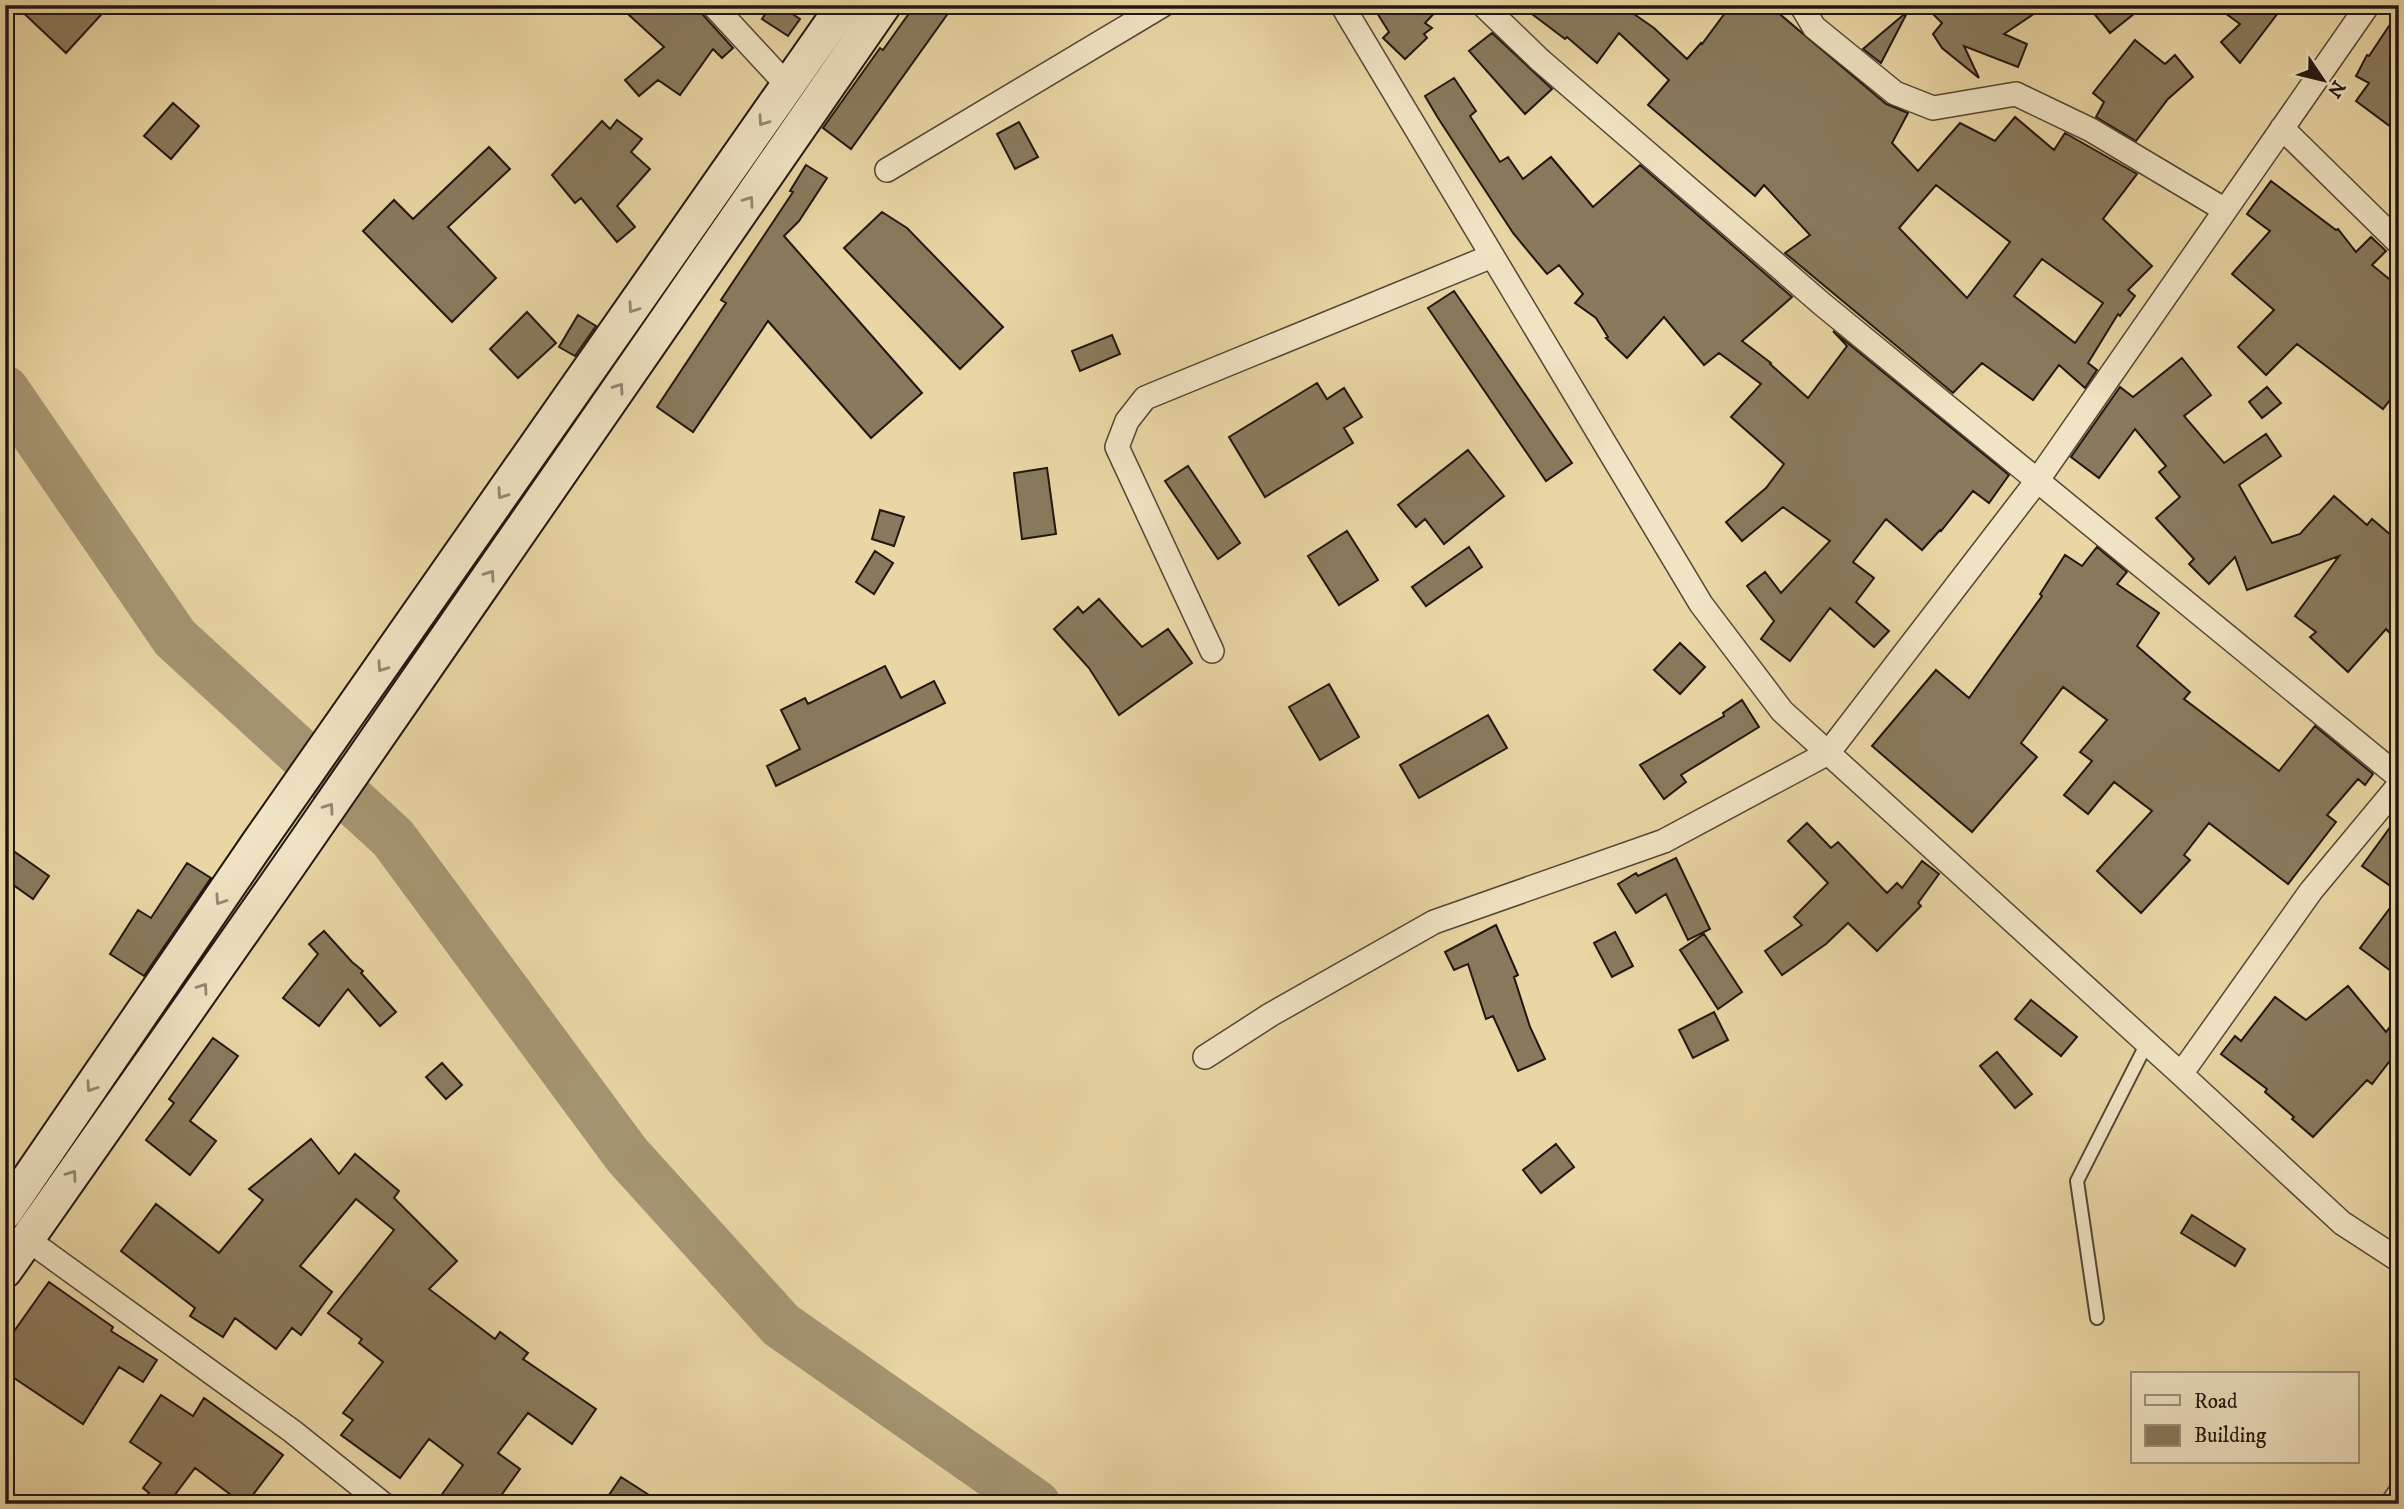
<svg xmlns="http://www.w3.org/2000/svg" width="2404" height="1509" font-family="'IM FELL DW Pica',serif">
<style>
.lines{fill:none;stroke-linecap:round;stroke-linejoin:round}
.river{stroke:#a59572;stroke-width:49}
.building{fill:#897a5d;stroke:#211610;stroke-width:2;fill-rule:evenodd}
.lane-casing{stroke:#534635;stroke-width:16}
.street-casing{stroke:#534635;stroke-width:26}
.secondary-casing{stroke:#211610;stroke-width:37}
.lane{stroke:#f1e4c4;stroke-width:12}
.street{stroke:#f1e4c4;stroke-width:23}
.secondary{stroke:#f1e4c4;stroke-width:33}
.oneway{stroke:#938773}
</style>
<rect width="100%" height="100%" fill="#e9d6a4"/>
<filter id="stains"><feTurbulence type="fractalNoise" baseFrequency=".00286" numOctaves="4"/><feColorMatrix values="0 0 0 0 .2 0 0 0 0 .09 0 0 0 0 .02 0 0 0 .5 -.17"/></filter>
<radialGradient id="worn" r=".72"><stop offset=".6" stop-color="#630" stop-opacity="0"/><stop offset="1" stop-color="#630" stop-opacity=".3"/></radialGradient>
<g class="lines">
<!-- river -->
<path class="river" d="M 5,390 L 175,638 L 393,838 L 627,1155 L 781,1325 L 1036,1504"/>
</g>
<!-- building -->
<path class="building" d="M 15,5 L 110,5 L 66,53 Z
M 618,5 L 699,5 L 703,15 L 733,48 L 722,58 L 713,49 L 680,95 L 658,80 L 639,96 L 625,80 L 664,47 Z
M 771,5 L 779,5 L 800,19 L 788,36 L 762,19 Z
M 915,5 L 954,5 L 851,149 L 823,128 L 880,48 L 883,50 Z
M 1372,5 L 1442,5 L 1425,23 L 1432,28 L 1424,34 L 1427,38 L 1405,59 L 1383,38 L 1389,32 Z
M 1520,5 L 1621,5 L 1654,28 L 1687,59 L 1701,43 L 1702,44 L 1731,5 L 1769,5 L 1886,104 L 1908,113 L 1892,143 L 1918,171 L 1960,123 L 1995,141 L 2015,117 L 2054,150 L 2065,133 L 2137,174 L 2103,219 L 2152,266 L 2128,290 L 2135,296 L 2120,316 L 2118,314 L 2088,363 L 2097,370 L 2085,388 L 2059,365 L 2033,400 L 1982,363 L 1953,393 L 1785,253 L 1810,235 L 1764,185 L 1755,196 L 1648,105 L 1669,80 L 1619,33 L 1597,63 L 1567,37 L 1565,39 ZM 1936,185 L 2010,242 L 1967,298 L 1899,228 ZM 2042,259 L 2103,303 L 2075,343 L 2014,296 Z
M 1924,5 L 2047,5 L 2004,34 L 2027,44 L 2018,67 L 1964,46 L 1979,78 L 1942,48 L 1933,34 L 1942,23 Z
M 2087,5 L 2145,5 L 2110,33 Z
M 2214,5 L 2284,5 L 2240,63 L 2221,42 L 2240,24 Z
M 1908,11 L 1881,63 L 1863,49 Z
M 2399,11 L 2399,133 L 2356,101 L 2369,83 L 2356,76 L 2367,55 L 2369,56 Z
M 1492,33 L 1552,89 L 1525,114 L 1469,51 Z
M 2135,40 L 2165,64 L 2175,55 L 2193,77 L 2168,99 L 2136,141 L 2096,117 L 2104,102 L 2093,93 Z
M 1454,78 L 1476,111 L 1470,116 L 1500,162 L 1508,157 L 1523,179 L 1551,157 L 1593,207 L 1640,165 L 1792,297 L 1742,341 L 1771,363 L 1770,364 L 1808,398 L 1847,346 L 1833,331 L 2009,475 L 1989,503 L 1973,491 L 1941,531 L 1940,530 L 1922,550 L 1886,519 L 1853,562 L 1874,578 L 1856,602 L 1889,631 L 1874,647 L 1830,608 L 1790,661 L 1761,639 L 1774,621 L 1747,586 L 1765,572 L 1781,593 L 1830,541 L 1783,507 L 1742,541 L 1726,522 L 1766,488 L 1784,464 L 1731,417 L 1761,384 L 1719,353 L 1704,365 L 1664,317 L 1627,358 L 1606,338 L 1608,337 L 1596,318 L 1575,303 L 1583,294 L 1559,265 L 1547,274 L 1513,233 L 1438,118 L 1425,96 Z
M 173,103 L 199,126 L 171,159 L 144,136 Z
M 617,120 L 642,139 L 631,152 L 650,169 L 617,206 L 635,227 L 617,242 L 581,198 L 575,203 L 552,175 L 602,121 L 610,129 Z
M 1019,122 L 1038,157 L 1015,169 L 997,134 Z
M 489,147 L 510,169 L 448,227 L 496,278 L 452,322 L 363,231 L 394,200 L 413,219 Z
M 806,165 L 827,178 L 799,221 L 784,236 L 922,393 L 871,438 L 768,321 L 693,432 L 657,407 L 726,303 L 721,300 L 793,192 L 790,191 Z
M 2271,181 L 2336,230 L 2338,229 L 2356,252 L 2371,237 L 2386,251 L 2372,265 L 2399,287 L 2399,388 L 2383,409 L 2297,344 L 2266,375 L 2238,347 L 2274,310 L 2232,274 L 2270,231 L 2247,214 Z
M 882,212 L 907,228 L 1003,327 L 960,369 L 844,248 Z
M 1454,291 L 1572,463 L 1546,481 L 1428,308 Z
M 527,312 L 556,343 L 518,378 L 490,349 Z
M 578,315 L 596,326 L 575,356 L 559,347 Z
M 1112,335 L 1120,354 L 1080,371 L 1072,351 Z
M 2182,358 L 2211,395 L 2184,416 L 2224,463 L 2266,434 L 2281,456 L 2239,485 L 2272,543 L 2300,534 L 2334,496 L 2367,525 L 2372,519 L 2399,542 L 2399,643 L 2386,629 L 2348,672 L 2310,637 L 2316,632 L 2295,616 L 2339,556 L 2247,590 L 2235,557 L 2209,584 L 2189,564 L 2194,559 L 2156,518 L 2180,497 L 2159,472 L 2166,466 L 2135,429 L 2099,478 L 2071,457 L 2120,387 L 2133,397 Z
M 1317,383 L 1327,399 L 1344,388 L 1362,417 L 1344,428 L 1353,443 L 1265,497 L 1229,437 Z
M 2267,387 L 2281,403 L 2262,418 L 2249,402 Z
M 1468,450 L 1504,496 L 1444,544 L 1425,519 L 1416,527 L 1398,505 Z
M 1188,466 L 1240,543 L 1218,559 L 1165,481 Z
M 1047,468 L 1056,534 L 1022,539 L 1014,473 Z
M 880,510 L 904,517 L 894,546 L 872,539 Z
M 1347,531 L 1378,580 L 1339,605 L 1308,556 Z
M 1469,547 L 1482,567 L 1426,606 L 1412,587 Z
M 2097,547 L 2127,572 L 2117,584 L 2159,613 L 2137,646 L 2190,692 L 2184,699 L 2279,771 L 2315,726 L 2373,774 L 2365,785 L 2358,779 L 2327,815 L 2336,822 L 2288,884 L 2209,823 L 2184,855 L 2190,860 L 2141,913 L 2097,871 L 2152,811 L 2114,782 L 2088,814 L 2064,795 L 2092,761 L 2080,752 L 2107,720 L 2063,687 L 2021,743 L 2037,757 L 1972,832 L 1872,746 L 1936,670 L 1969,698 L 2042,596 L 2040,594 L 2065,555 L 2082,566 Z
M 875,551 L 893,563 L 874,594 L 856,582 Z
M 1099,599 L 1142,647 L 1168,629 L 1192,663 L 1119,715 L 1089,668 L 1054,629 L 1078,607 L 1083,613 Z
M 1680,643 L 1705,667 L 1680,694 L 1654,670 Z
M 885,666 L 901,698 L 934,681 L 945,703 L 776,786 L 767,766 L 800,749 L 781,710 L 805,698 L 808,704 Z
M 1329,684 L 1359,737 L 1320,760 L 1289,707 Z
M 1742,700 L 1759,727 L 1681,775 L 1686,782 L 1664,799 L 1640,765 L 1724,716 L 1723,713 Z
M 1488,715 L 1507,748 L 1419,798 L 1400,765 Z
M 2399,815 L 2399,892 L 2362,866 Z
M 1807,823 L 1831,848 L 1838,842 L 1887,893 L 1897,883 L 1902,888 L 1922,861 L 1939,874 L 1918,903 L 1921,906 L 1877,951 L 1848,923 L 1826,944 L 1782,975 L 1765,951 L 1802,925 L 1794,917 L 1828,883 L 1788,841 Z
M 5,845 L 49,876 L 33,899 L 5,879 Z
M 1676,858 L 1710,929 L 1688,940 L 1666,894 L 1636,913 L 1618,884 L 1636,873 L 1638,876 Z
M 187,863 L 211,878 L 144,976 L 110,954 L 138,910 L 151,918 Z
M 2399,896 L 2399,977 L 2360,948 Z
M 1496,925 L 1518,975 L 1514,977 L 1530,1027 L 1545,1059 L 1518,1071 L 1493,1016 L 1486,1019 L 1468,964 L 1454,970 L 1445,952 Z
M 324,931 L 352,962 L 363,971 L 361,973 L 396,1012 L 380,1026 L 348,989 L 319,1026 L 283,998 L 318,954 L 309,944 Z
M 1615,932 L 1633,966 L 1612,977 L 1594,943 Z
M 1704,934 L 1742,992 L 1718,1009 L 1680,950 Z
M 2348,986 L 2386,1032 L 2399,1015 L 2399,1049 L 2372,1084 L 2367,1080 L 2313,1137 L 2292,1119 L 2294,1117 L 2265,1092 L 2267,1089 L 2221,1054 L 2235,1036 L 2241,1041 L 2275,997 L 2306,1020 Z
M 2031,1000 L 2077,1037 L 2061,1056 L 2015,1019 Z
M 1714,1012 L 1728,1040 L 1693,1058 L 1679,1030 Z
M 213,1038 L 238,1056 L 190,1121 L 216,1141 L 190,1175 L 146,1140 L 174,1103 L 169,1099 Z
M 1997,1052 L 2032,1094 L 2015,1108 L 1980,1066 Z
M 442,1063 L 462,1085 L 446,1099 L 426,1077 Z
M 311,1139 L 339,1174 L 355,1154 L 399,1191 L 394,1198 L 457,1261 L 429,1289 L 495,1339 L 500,1332 L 528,1353 L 523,1359 L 596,1409 L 572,1444 L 528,1413 L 498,1453 L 520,1469 L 495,1504 L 435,1504 L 463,1465 L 429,1439 L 400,1478 L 341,1435 L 353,1420 L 343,1413 L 383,1362 L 359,1343 L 362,1339 L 328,1313 L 394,1230 L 356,1199 L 300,1266 L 332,1292 L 301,1335 L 292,1328 L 276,1349 L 235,1318 L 223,1337 L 190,1316 L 195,1308 L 121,1251 L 156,1204 L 219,1253 L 263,1200 L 249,1189 Z
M 1556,1144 L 1574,1167 L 1541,1193 L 1523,1170 Z
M 2192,1215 L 2245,1249 L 2235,1266 L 2181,1233 Z
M 49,1282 L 113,1327 L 111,1331 L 157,1360 L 143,1382 L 119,1367 L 83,1424 L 5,1372 L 5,1344 Z
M 161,1395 L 193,1416 L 204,1398 L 283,1455 L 246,1504 L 243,1504 L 195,1468 L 168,1504 L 141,1504 L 149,1493 L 143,1488 L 161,1463 L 130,1442 Z
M 621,1477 L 663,1504 L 603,1504 Z"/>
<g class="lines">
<!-- lane casing -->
<g class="lane-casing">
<path id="lane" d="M 2097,1318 L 2077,1181 L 2147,1043"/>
</g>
<!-- street casing -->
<g class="street-casing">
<path id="street" d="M 713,5 L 788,86
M 1342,5 L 1701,604 L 1782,711 L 2181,1074 L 2342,1223 L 2399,1260
M 1483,5 L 1540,60 L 1822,304 L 2399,777
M 1801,5 L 1814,27 L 1895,93 L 1933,108 L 2016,94 L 2091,130 L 2225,210
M 2282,128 L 2399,243
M 887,170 L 1163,5
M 1212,651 L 1117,447 L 1127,421 L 1145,398 L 1492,256
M 1205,1057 L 1270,1015 L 1434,922 L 1664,841 L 1828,753 L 2037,481 L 2368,5
M 2181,1074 L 2311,891 L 2399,785
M 27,1239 L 292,1431 L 383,1504
M 2392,1504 L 2399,1494"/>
</g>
<!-- secondary casing -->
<g class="secondary-casing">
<path id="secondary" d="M 5,1213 L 258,843 L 844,5
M 5,1271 L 290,864 L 884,5"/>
</g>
<!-- lane -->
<use href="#lane" class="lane"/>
<!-- street -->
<use href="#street" class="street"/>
<!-- secondary -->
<use href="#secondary" class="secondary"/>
</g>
<!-- one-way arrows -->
<defs><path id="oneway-chevron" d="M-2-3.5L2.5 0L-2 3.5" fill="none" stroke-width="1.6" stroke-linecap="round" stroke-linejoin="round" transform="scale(1.75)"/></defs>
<g class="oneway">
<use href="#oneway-chevron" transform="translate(763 121) rotate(125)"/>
<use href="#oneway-chevron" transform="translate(749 201) rotate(-55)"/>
<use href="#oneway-chevron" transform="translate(633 308) rotate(125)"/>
<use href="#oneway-chevron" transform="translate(619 388) rotate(-55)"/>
<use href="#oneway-chevron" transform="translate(502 494) rotate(125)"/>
<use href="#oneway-chevron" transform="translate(490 575) rotate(-55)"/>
<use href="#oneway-chevron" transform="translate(382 667) rotate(125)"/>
<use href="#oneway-chevron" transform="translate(329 808) rotate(-55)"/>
<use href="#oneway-chevron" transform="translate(220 900) rotate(124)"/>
<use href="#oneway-chevron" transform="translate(203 988) rotate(-55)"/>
<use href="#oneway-chevron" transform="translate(91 1087) rotate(124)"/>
<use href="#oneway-chevron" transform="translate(72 1175) rotate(-55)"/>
</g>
<!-- margin -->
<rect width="2404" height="1509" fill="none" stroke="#e9d6a4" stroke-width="28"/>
<rect x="7" y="7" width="2390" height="1495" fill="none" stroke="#211610" stroke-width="3.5"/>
<rect x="14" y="14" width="2376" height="1481" fill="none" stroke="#211610" stroke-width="2"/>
<!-- legend -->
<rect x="2131" y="1372" width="228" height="91" fill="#f1e4c4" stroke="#9e927c" stroke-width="2"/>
<rect x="2145" y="1395" width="35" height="10" fill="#f1e4c4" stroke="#9e927c" stroke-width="2"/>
<text x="2194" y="1408" font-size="21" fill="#211610">Road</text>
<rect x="2145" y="1425" width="35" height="21" fill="#897a5d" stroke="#9e927c" stroke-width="2"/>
<text x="2194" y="1442" font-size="21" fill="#211610">Building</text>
<!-- north arrow -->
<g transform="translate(2323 80) rotate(125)" stroke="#f1e4c4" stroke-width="5" paint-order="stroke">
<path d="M0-5L12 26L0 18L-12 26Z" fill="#211610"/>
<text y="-10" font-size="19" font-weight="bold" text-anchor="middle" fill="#211610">N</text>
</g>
<rect width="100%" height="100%" filter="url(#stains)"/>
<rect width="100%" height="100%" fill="url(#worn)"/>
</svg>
